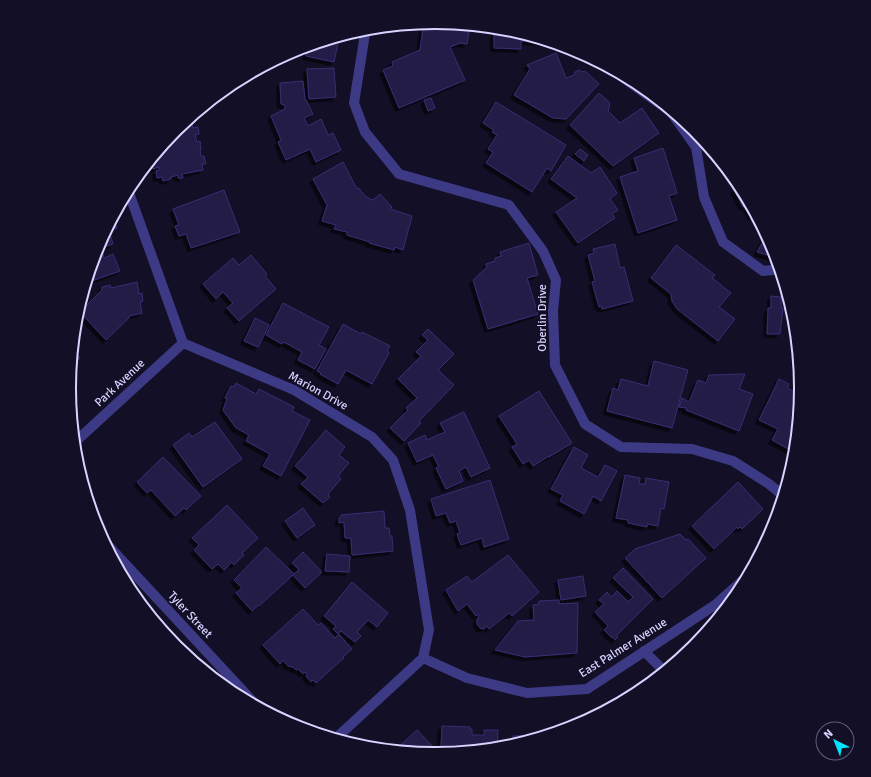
<svg xmlns="http://www.w3.org/2000/svg" width="871" height="777" font-family="Signika,sans-serif">
<style>
.building{fill:#241b47;stroke:#3b2d73;filter:url(#shadow)}
.lines{fill:none;stroke-linecap:round;stroke-linejoin:round}
.street{stroke:#3d3a85;stroke-width:10}
.labels{text-anchor:middle;dominant-baseline:central;stroke-width:4;stroke-linejoin:round;paint-order:stroke}
.street-label{font-size:12px;fill:#d9d4ff;stroke:#130f26}
.rim{fill:none;stroke:#d9d4ff;stroke-width:2}
</style>
<defs>
<filter id="shadow"><feDropShadow dx="-3.5" dy="3.5" stdDeviation="0" flood-color="#0009"/></filter>
</defs>
<rect width="100%" height="100%" fill="#130f26"/>
<!-- building -->
<path class="building" d="M 440,22 L 470,25 L 467,44 L 460,43 L 450,47 L 465,80 L 399,108 L 383,70 L 393,66 L 392,62 L 420,50 L 423,28 L 440,26 Z
M 496,28 L 507,29 L 549,42 L 521,41 L 521,49 L 494,48 L 494,34 Z
M 341,36 L 339,39 L 334,62 L 306,56 L 308,46 Z
M 556,53 L 566,78 L 574,75 L 575,72 L 579,70 L 582,72 L 585,71 L 599,84 L 566,119 L 553,118 L 514,95 L 530,69 L 527,65 Z
M 334,68 L 336,97 L 309,99 L 307,69 Z
M 303,81 L 305,100 L 306,100 L 313,114 L 304,118 L 308,126 L 321,119 L 328,135 L 333,133 L 341,150 L 316,162 L 310,149 L 286,160 L 278,142 L 281,140 L 271,116 L 285,109 L 285,105 L 281,104 L 280,83 Z
M 599,93 L 610,103 L 608,111 L 620,123 L 642,108 L 659,133 L 613,166 L 570,125 Z
M 431,98 L 435,108 L 428,111 L 424,100 Z
M 496,102 L 566,145 L 551,171 L 547,168 L 532,192 L 486,163 L 493,152 L 488,149 L 497,135 L 492,132 L 494,130 L 483,123 Z
M 192,124 L 193,128 L 198,127 L 199,134 L 195,135 L 197,142 L 200,141 L 201,149 L 200,150 L 201,156 L 204,156 L 206,164 L 202,164 L 203,170 L 182,174 L 183,178 L 178,178 L 178,175 L 171,177 L 171,179 L 163,181 L 162,177 L 157,178 L 156,171 L 159,170 L 159,167 L 153,169 L 151,161 L 177,129 L 180,126 Z
M 663,148 L 677,193 L 669,196 L 677,220 L 638,233 L 620,177 L 638,171 L 634,158 Z
M 580,149 L 588,155 L 584,161 L 575,154 Z
M 568,156 L 591,173 L 600,167 L 617,193 L 610,199 L 618,210 L 612,214 L 615,218 L 578,243 L 556,212 L 577,198 L 551,179 Z
M 343,162 L 357,189 L 359,188 L 360,190 L 366,197 L 373,200 L 380,194 L 392,207 L 390,209 L 412,216 L 403,250 L 395,247 L 394,250 L 369,243 L 370,242 L 347,235 L 347,232 L 334,229 L 336,225 L 322,221 L 327,205 L 313,179 Z
M 741,186 L 756,215 L 752,217 L 746,206 L 743,207 L 734,190 Z
M 224,190 L 240,232 L 191,248 L 186,234 L 179,236 L 175,226 L 179,225 L 173,209 Z
M 113,218 L 117,228 L 109,231 L 113,244 L 101,248 L 104,258 L 113,254 L 120,271 L 86,283 L 97,248 Z
M 767,235 L 774,248 L 777,258 L 757,252 Z
M 529,243 L 538,275 L 527,278 L 538,314 L 488,329 L 473,280 L 487,267 L 486,264 L 495,261 L 495,258 L 501,256 L 500,252 Z
M 615,244 L 620,268 L 624,267 L 633,301 L 602,309 L 601,306 L 599,307 L 592,282 L 595,281 L 588,255 L 594,253 L 593,249 Z
M 676,245 L 715,275 L 712,278 L 731,293 L 719,307 L 735,319 L 718,341 L 677,309 L 672,301 L 671,294 L 651,278 Z
M 251,255 L 267,274 L 265,276 L 276,289 L 239,321 L 227,308 L 233,303 L 223,292 L 216,299 L 203,284 L 233,258 L 239,265 Z
M 137,282 L 139,294 L 142,293 L 143,301 L 140,302 L 142,313 L 129,316 L 129,318 L 106,340 L 80,312 L 102,290 L 102,287 L 110,285 L 111,288 Z
M 771,296 L 781,297 L 781,308 L 783,308 L 780,334 L 767,334 L 768,308 L 771,308 Z
M 82,298 L 85,301 L 79,306 Z
M 283,303 L 329,327 L 319,345 L 326,349 L 315,369 L 298,360 L 302,352 L 284,342 L 282,344 L 266,335 Z
M 255,318 L 269,325 L 258,347 L 244,341 Z
M 343,324 L 361,334 L 362,332 L 390,346 L 387,351 L 389,353 L 372,384 L 346,370 L 338,384 L 320,374 L 321,373 L 317,371 Z
M 428,329 L 454,354 L 438,370 L 454,385 L 419,421 L 421,423 L 404,441 L 390,428 L 408,410 L 406,408 L 417,398 L 398,379 L 421,356 L 416,352 L 428,340 L 422,335 Z
M 73,350 L 80,358 L 71,367 Z
M 654,361 L 688,370 L 672,428 L 607,411 L 613,388 L 618,390 L 621,379 L 648,386 Z
M 745,374 L 739,389 L 753,394 L 739,431 L 686,410 L 687,408 L 679,407 L 682,398 L 689,402 L 698,380 L 706,383 L 709,375 Z
M 779,379 L 789,384 L 787,388 L 801,395 L 797,441 L 792,451 L 772,440 L 778,429 L 759,420 Z
M 236,383 L 256,394 L 259,389 L 294,407 L 292,411 L 310,420 L 281,476 L 263,466 L 270,454 L 246,441 L 249,435 L 236,428 L 223,410 L 227,399 L 225,398 L 231,386 L 234,387 Z
M 539,391 L 572,443 L 549,457 L 549,456 L 533,466 L 529,460 L 523,464 L 512,447 L 517,444 L 499,416 Z
M 464,412 L 490,468 L 471,477 L 466,467 L 459,471 L 463,481 L 446,489 L 436,468 L 439,467 L 433,455 L 417,462 L 408,443 L 425,435 L 427,440 L 445,432 L 440,423 Z
M 215,422 L 242,459 L 203,487 L 173,445 L 189,433 L 192,437 Z
M 326,430 L 345,447 L 339,455 L 349,463 L 338,476 L 341,479 L 328,494 L 330,497 L 323,503 L 301,484 L 308,477 L 295,466 Z
M 574,447 L 588,455 L 581,468 L 598,477 L 605,465 L 617,471 L 601,501 L 593,496 L 584,514 L 560,501 L 563,495 L 551,489 Z
M 163,457 L 201,496 L 186,510 L 184,508 L 175,516 L 151,490 L 147,493 L 137,482 Z
M 625,475 L 640,478 L 639,484 L 645,484 L 646,478 L 669,482 L 664,509 L 661,508 L 658,526 L 647,524 L 647,527 L 628,523 L 628,520 L 616,518 Z
M 490,480 L 509,539 L 484,547 L 482,538 L 461,545 L 457,534 L 460,533 L 456,521 L 450,523 L 446,513 L 436,516 L 431,499 Z
M 738,482 L 763,509 L 742,529 L 740,527 L 738,529 L 737,527 L 714,549 L 692,526 Z
M 227,505 L 258,538 L 242,553 L 244,555 L 234,565 L 232,562 L 224,570 L 218,564 L 212,569 L 194,550 L 199,545 L 192,538 Z
M 303,508 L 315,525 L 297,538 L 285,521 Z
M 384,511 L 385,528 L 389,528 L 390,536 L 392,536 L 393,551 L 352,555 L 351,538 L 345,538 L 344,522 L 339,523 L 339,518 L 341,517 L 341,515 Z
M 680,534 L 686,540 L 688,539 L 706,558 L 662,598 L 625,558 L 635,549 Z
M 266,547 L 294,574 L 299,570 L 292,563 L 303,552 L 322,572 L 305,588 L 293,575 L 259,606 L 259,605 L 252,611 L 236,593 L 242,588 L 234,580 Z
M 327,554 L 350,556 L 349,572 L 325,571 Z
M 508,555 L 539,592 L 512,616 L 509,613 L 489,629 L 487,626 L 484,629 L 480,628 L 477,624 L 477,619 L 479,617 L 478,614 L 476,616 L 467,604 L 458,611 L 446,590 L 467,576 L 472,582 Z
M 623,568 L 653,599 L 617,635 L 618,637 L 615,640 L 613,637 L 612,638 L 604,630 L 608,626 L 595,612 L 604,604 L 599,600 L 607,592 L 611,597 L 617,591 L 628,602 L 633,597 L 613,578 Z
M 583,576 L 586,596 L 561,600 L 558,580 Z
M 352,582 L 388,613 L 377,627 L 368,620 L 357,632 L 361,636 L 355,642 L 341,631 L 338,634 L 333,629 L 336,626 L 324,616 Z
M 559,600 L 559,604 L 578,603 L 577,653 L 525,657 L 495,650 L 518,621 L 534,620 L 533,605 L 539,604 L 539,601 Z
M 303,609 L 318,625 L 321,623 L 335,638 L 339,634 L 352,649 L 343,657 L 344,658 L 316,683 L 313,680 L 311,682 L 306,676 L 307,675 L 305,672 L 303,674 L 298,669 L 296,670 L 293,667 L 288,666 L 283,660 L 280,664 L 263,645 Z
M 442,726 L 470,727 L 469,729 L 472,729 L 472,735 L 484,735 L 484,730 L 498,730 L 497,749 L 444,754 L 441,748 Z
M 417,730 L 436,750 L 431,755 L 394,751 Z
M 554,734 L 514,746 L 513,736 Z"/>
<g class="lines">
<!-- street -->
<path class="street" d="M 369,29 L 365,34 L 354,103 L 365,132 L 399,174 L 509,205 L 543,251 L 556,280 L 553,311 L 555,365 L 585,424 L 621,447 L 692,449 L 733,461 L 769,484 L 784,496
M 613,70 L 615,72 L 671,112 L 696,147 L 704,197 L 723,242 L 763,271 L 781,269
M 128,190 L 183,343 L 294,390 L 372,437 L 393,460 L 410,510 L 429,630 L 423,658
M 74,443 L 183,343
M 103,540 L 258,707
M 644,651 L 665,672
M 423,658 L 467,678 L 527,693 L 587,689 L 715,605 L 751,573
M 335,739 L 423,658"/>
</g>
<g class="labels">
<!-- street labels -->
<g class="street-label">
<text transform="translate(542 318) rotate(-90)">Oberlin Drive</text>
<text transform="translate(120 383) rotate(-43)">Park Avenue</text>
<text transform="translate(318 391) rotate(29)">Marion Drive</text>
<text transform="translate(190 615) rotate(47)">Tyler Street</text>
<text transform="translate(623 648) rotate(-32)">East Palmer Avenue</text>
</g>
</g>
<!-- crop -->
<path d="M0 0H871V777H0ZM76 388a359 359 0 1 1 718 0a359 359 0 1 1-718 0Z" fill="#130f26" fill-rule="evenodd"/>
<path class="rim" d="M76 388a359 359 0 1 1 718 0a359 359 0 1 1-718 0Z"/>
<!-- north arrow -->
<g transform="translate(835 741) rotate(317)"><circle r="19" fill="#130f26" stroke="#625e7d"/>
<path d="M0-3L7 15L0 10L-7 15Z" fill="#00e5ff"/>
<text y="-6" font-size="11" font-weight="bold" text-anchor="middle" fill="#d9d4ff">N</text>
</g>
</svg>
